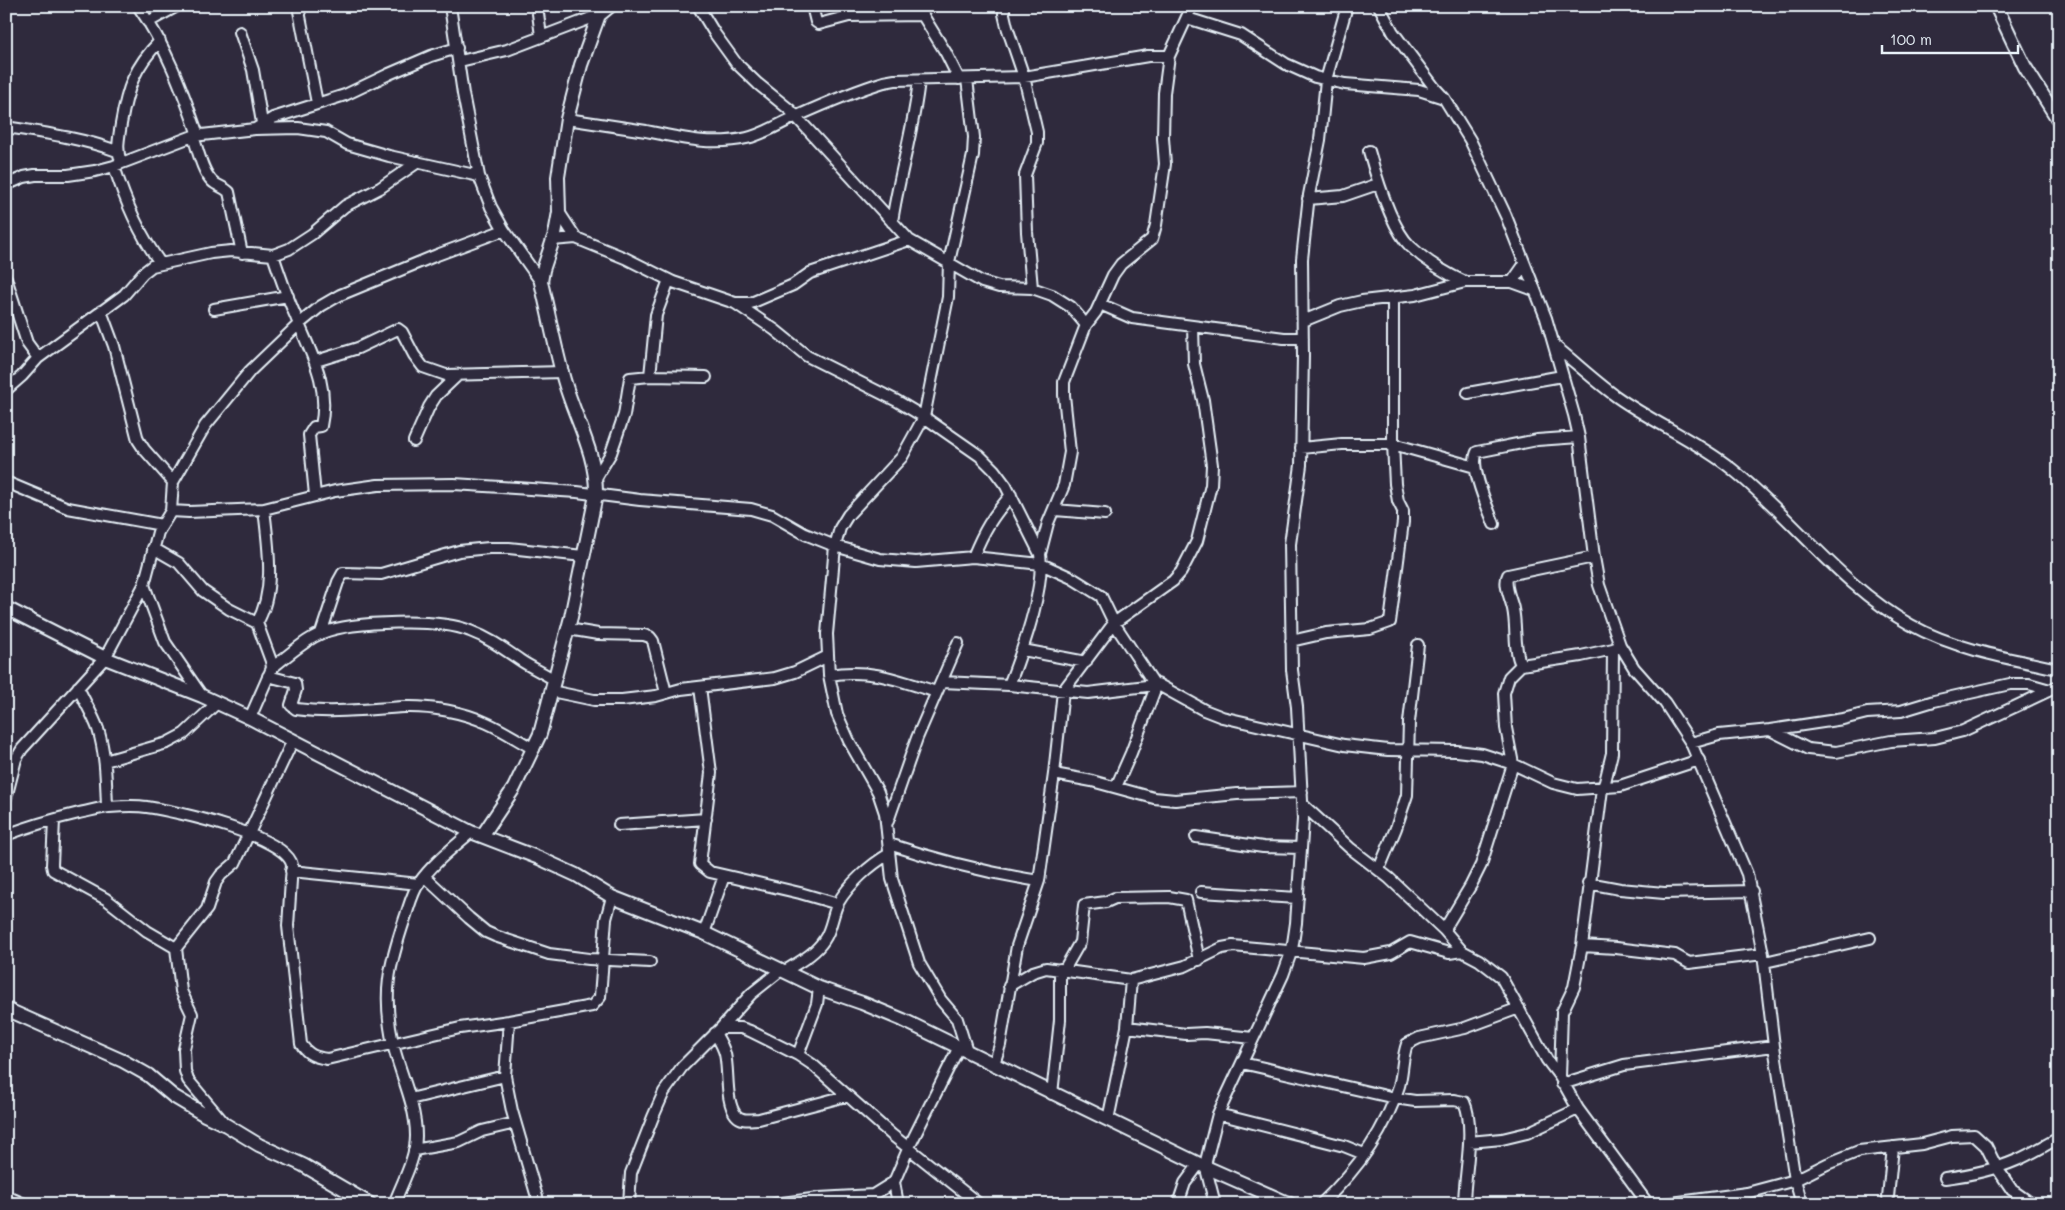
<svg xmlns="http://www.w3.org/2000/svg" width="2065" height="1210" font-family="Mali,sans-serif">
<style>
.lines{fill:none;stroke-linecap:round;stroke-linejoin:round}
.minor-casing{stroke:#e8f1f8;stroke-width:14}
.tertiary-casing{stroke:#e8f1f8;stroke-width:16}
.minor{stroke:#2f2a3d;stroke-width:10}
.tertiary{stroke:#2f2a3d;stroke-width:12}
</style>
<rect width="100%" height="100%" fill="#2f2a3d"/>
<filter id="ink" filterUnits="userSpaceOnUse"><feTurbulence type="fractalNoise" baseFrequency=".02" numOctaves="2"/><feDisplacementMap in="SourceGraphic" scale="10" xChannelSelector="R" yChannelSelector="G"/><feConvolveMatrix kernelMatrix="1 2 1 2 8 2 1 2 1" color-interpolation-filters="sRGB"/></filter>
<g filter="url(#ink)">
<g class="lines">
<!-- minor casing -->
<g class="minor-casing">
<path id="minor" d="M 138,6 C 166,46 182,89 198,135
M 298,6 L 317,103
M 450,6 L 463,94 L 479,176 L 491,207 L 504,230 L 541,282
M 537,6 L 541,36
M 698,6 L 715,34 L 736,63 L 758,84 L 790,110 L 909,240 L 982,282 L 999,287 L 1032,288 L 1052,295 L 1071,307 L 1086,325
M 812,6 L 816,22 L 819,24 L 849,16 L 923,15
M 917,6 L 946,53 L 959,79
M 1004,6 L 1004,14 L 1007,27 L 1024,77 L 1037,132 L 1037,143 L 1025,175 L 1027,232 L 1032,288
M 1379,6 L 1393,32 L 1434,87 L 1444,98 L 1470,140 L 1506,216 L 1546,318 L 1574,415 L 1579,437 L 1594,557 L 1599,585 L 1620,645 L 1634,668 L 1665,703 L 1691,743 L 1747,874 L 1763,954 L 1774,1046 L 1795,1180 L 1802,1204
M 1187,18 L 1241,35 L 1286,64 L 1315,77 L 1345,84 L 1419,90 L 1444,98
M 148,22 L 177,6
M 240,32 L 253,70 L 262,123
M 460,61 L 507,50 L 599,15
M 967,79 L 974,137 L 973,155 L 949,262 L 948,297 L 924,417 L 902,457 L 848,515 L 840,528 L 835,546 L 827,634 L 829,675 L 837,714 L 849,741 L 878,792 L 885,813 L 892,879 L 919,963 L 941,1000 L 957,1019 L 967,1051
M 567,119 C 593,123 619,127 646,131 C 679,138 712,146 747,138 C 764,134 779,124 795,117 C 824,104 854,91 884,82 L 895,80 L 1024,77 L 1148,56 L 1169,56
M 6,127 C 44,133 81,138 117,151
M 255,129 L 273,118 L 345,95 L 389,74 L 431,56 L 457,48
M 193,136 C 198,150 202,171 212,181 C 217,186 224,187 229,192 L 242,253
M 1369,151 C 1376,176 1391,228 1410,246 C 1426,261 1445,273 1465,282
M 121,162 C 116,149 119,138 121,124 C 127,89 134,67 160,41
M 114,166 C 125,201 139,234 161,264
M 6,185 L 24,177 L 35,175 L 68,175 L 95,171 L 114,166 L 193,136 L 255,129 L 298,128 L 326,132 L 347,144 L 389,156 L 479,176
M 1308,199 L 1343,196 L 1378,184
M 559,212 L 576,238
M 892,222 C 899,174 914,129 919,80
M 552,240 L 576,238 L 625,258 L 673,282 L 735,303 L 751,303 L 793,285 L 810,273 L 909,240
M 273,255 C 280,276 287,297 296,317 C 311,354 330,384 321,426 L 314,427 L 309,435 L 315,495
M 6,278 L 27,343 L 38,358
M 1512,282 L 1524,265
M 735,303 L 775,330 L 807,356 L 897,401 L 924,417 L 980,456 L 994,470 L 1006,486 L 1040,554 C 1045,589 1022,652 1009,685
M 1100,304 L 1132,318 L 1284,338 L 1303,338
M 214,309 L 288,296
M 101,311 L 114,346 L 138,440 L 144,449 L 173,482
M 1303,321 L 1340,306 L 1362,301 L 1415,295 L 1465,282 L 1512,282 L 1534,290
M 1556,347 C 1576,363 1596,382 1617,397 C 1654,423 1697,441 1732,469 C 1794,519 1841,586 1911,625 C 1954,649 2011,659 2059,669
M 316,361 L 358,348 L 398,329 L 402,332 L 414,355 L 423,367 L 446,375 L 563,372
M 650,376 L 656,315 L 669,280
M 6,390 L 22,376 L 38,358 L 124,295 L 143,273 L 152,266 L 211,253 L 231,251 L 273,255 L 289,249 L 312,234 L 345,206 L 380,188 L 418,162
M 1468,393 L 1562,376
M 414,441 L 429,407 L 436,396 L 458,375
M 1301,448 L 1342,444 L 1393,444 L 1475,467
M 596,478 L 611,453 L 624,415 L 630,378 L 650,376 L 706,377
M 6,482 L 68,508 L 162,525
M 1055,510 L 1105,514
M 171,511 L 189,512 L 264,509 L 335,491 L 378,485 L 454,484 L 577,492 L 640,500 L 751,509 L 772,515 L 805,534 L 835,546 L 880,559 L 916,562 L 973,557 L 1041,564 L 1072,578 L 1101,596 L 1114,623 L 1155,685 L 1157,684 L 1204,710 L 1222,717 L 1344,745 L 1388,750 L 1457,751 L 1482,754 L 1513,764 L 1553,783 L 1577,789 L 1620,786 L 1699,760
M 1494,524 C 1488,508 1469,467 1477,452 L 1537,440 L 1579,437
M 153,548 L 179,563 L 203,591 L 229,609 L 257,623 L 271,661 L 272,668 L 250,718
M 1040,554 L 1048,523 L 1064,485 L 1070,452 L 1064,395 L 1064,382 L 1086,325 L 1096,312 L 1113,275 L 1121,264 L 1152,239 L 1156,225 L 1165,164 L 1163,138 L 1164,93 L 1169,56 L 1192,6
M 973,557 C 984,530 992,517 1011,495
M 144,585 L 165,642 L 202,696
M 257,623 C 276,590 268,546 264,509
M 568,629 L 598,634 L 644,635 L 650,637 L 653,641 L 666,693
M 321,633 L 338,582 L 343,573 L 381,574 L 459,551 L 489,548 L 509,548 L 583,556
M 1291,641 L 1326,633 L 1370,629 L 1390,622 L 1403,522 L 1403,511 L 1398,501 L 1395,484 L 1393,444 L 1393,299
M 1023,650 L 1086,662
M 1521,665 C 1513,648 1517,627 1513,609 C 1511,599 1503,584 1508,575 L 1594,557
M 272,668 C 286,657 306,639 322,633 C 353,621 440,618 470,631 C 489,638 504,649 520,660 C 530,667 542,672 553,679
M 829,675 C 870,668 898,680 936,692
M 268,676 L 295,683 L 296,690 L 291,705 L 296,709 C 333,714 367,709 404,707 C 431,706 463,712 487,723 C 503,730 519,741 534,749
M 942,682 L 1009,685 L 1088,693 L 1155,685
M 78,687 C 84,701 93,715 98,729 C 106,755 106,781 107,807
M 700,687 L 711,773 L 700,864 L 710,872 L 800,893 L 838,904
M 551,691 L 594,700 L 622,700 L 656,696 L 681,689 L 775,678 L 795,672 L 828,656
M 1770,730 L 1843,719 L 1867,713 L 1901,711 L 1934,701 L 2010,684 L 2029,684 L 2050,690
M 1691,743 L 1719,735 L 1770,730 L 1808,749 L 1836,752 L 1891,741 L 1935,738 L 1963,731 L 2059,686
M 105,761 L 167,743 L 184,734 L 217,703
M 1054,774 L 1092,781 L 1154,798 L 1175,800 L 1237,794 L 1302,792
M 1116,787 L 1131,753 L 1157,684
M 6,798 L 16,759 L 22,749 L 105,658 L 144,585 L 158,532 L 171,511 L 173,482 L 205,426 L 250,371 L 299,324 L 321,306 L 340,295 L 437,255 L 504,230
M 1302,804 L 1350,848 L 1389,878 L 1444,930 L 1462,951 L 1479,960 L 1501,977 L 1547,1060 L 1560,1077 L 1578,1109 L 1648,1204
M 54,820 L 52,865 L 53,870 L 106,899 L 147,931 L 176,948
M 888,821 L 917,738 L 958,643
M 619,825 L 706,819
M 6,835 C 30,826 54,819 79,813 C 89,811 99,808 109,807 C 121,806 135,805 147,807 C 175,811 287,836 292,865 L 288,926 L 301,1044 C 308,1055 315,1057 327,1059 L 460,1028 L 509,1021 L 592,1006 L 600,997 L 606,919 L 612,897
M 1196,837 L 1263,847 L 1301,848
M 889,844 C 937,860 988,873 1039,881
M 1379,869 L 1396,828 L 1407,795 L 1409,722 L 1418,645
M 291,871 L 419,884
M 425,877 L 469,918 L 486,932 L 495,936 L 549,954 L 589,959 L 650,962
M 1588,883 L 1620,889 L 1664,893 L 1752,891
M 1201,892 L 1298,898
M 1444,930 L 1471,885 L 1481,865 L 1513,764 L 1506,728 L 1504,693 L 1509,677 L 1521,665 L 1581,656 L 1613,649 L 1618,647
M 704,933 L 724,876
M 1582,946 L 1616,948 L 1675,955 L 1689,963 L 1763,954
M 1765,962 L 1870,938
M 1064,970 L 1080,942 L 1084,905 L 1106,902 L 1115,898 L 1169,897 L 1186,900 L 1199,960
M 785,971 C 799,962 815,954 824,940 C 832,929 832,915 838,903 C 849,884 870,865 889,854
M 1009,986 L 1033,972 L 1046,968 L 1131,980 L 1185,966 L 1222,948 L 1233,946 L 1364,958 L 1391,953 L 1410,942 L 1449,953 L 1462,951
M 509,1021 L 505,1076 L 512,1111 L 539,1204
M 1127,1027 L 1186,1034 L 1205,1033 L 1253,1038
M 721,1028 L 741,1028 L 750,1031 L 798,1055 L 813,1065 L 892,1135 L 979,1204
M 715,1033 C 719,1040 723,1046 725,1054 C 729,1071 725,1102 736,1115 C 742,1122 751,1119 759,1119 L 846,1096
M 798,1055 L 817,1004 L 819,988
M 1242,1063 L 1395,1098 L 1415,1101 L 1454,1100 L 1464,1102 C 1476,1128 1464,1175 1464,1204
M 994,1064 L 1000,1045 L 1017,946 L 1039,881 L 1054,774 L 1063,691 L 1114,623 L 1173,581 L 1181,572 L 1197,541 L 1211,485 L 1212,465 L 1203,400 L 1194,364 L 1193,326
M 1560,1077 L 1562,1012 L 1574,987 L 1582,946 L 1602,789 L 1605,782 L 1612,753 L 1613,649
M 1562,1084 L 1624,1065 L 1774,1046
M 1052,1094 L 1060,1020 L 1060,969
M 410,1099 L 505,1076
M 1218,1114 L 1344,1146 L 1364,1154
M 1108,1120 L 1127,1027 L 1131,980
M 225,1124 L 188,1080 L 185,1071 L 184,1049 L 192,1014 L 181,991 L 176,948 L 207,909 L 216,882 L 221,875 L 235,863 L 293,740
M 1469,1142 L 1502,1139 L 1527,1133 L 1578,1109
M 414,1150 L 459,1142 L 482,1131 L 515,1123
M 1945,1178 C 1970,1175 1994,1170 2017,1160 C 2031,1154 2045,1145 2059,1138
M 894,1182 L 898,1204
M 6,1196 L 24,1204
M 1888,1197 L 1893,1147
M 394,1204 C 402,1183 416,1158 416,1136 C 416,1104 400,1074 393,1044 C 382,993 389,966 405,918 C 409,907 412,893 419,883 C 433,863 453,848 471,832
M 629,1204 L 631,1173 L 653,1117 L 664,1092 L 682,1067 L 721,1028 L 751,994 L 781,970
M 775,1204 L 819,1198 L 873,1195 L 894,1182 L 909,1147 L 959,1047
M 1178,1204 L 1185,1183 L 1199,1164
M 1215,1204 L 1205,1165 L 1218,1114 L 1283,975 L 1292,950 L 1296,923 L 1303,819 L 1297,707 L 1292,670 L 1290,544 L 1301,465 L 1303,356 L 1302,259 L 1309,195 L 1320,140 L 1326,80 L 1347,6
M 1321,1204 C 1355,1172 1385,1132 1399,1086 C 1403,1072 1402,1058 1407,1044 L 1419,1038 L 1465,1028 L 1519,1008
M 1664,1204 L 1747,1193 L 1777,1185 L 1795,1180 L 1827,1164 L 1859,1151 L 1922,1144 L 1952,1136 L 1974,1135 L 1986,1146 L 1997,1168 L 2012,1190 L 2032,1204"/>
</g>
<!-- tertiary casing -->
<g class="tertiary-casing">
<path id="tertiary" d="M 1996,6 L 2025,67 L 2059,121
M 6,608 L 105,658 L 202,696 L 250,718 L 471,832 L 539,858 L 576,875 L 612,897 L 704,933 L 819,988 L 862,1003 L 903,1020 L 1199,1164 L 1290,1204
M 482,836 L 514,788 L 540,734 L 571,617 L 596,495 C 597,454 575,419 564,380 C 555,348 549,315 541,282 L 543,270 L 555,234 L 559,212 L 558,177 L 567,119 L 581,65 L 599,15 L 610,6
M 6,1009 L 123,1061 L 148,1075 L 173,1096 L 205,1115 L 226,1125 L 259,1145 L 303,1165 L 370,1204"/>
</g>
<!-- minor -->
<use href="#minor" class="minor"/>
<!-- tertiary -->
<use href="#tertiary" class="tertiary"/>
</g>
</g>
<!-- margin -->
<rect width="2065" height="1210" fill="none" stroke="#2f2a3d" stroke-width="25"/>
<rect x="12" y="12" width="2040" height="1185" fill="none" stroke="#e8f1f8" stroke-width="2" filter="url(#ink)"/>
<!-- scale -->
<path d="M1882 45v8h136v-8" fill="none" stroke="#e8f1f8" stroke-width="2.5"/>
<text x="1890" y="45" font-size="15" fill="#e8f1f8" stroke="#2f2a3d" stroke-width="4" paint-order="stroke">100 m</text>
</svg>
